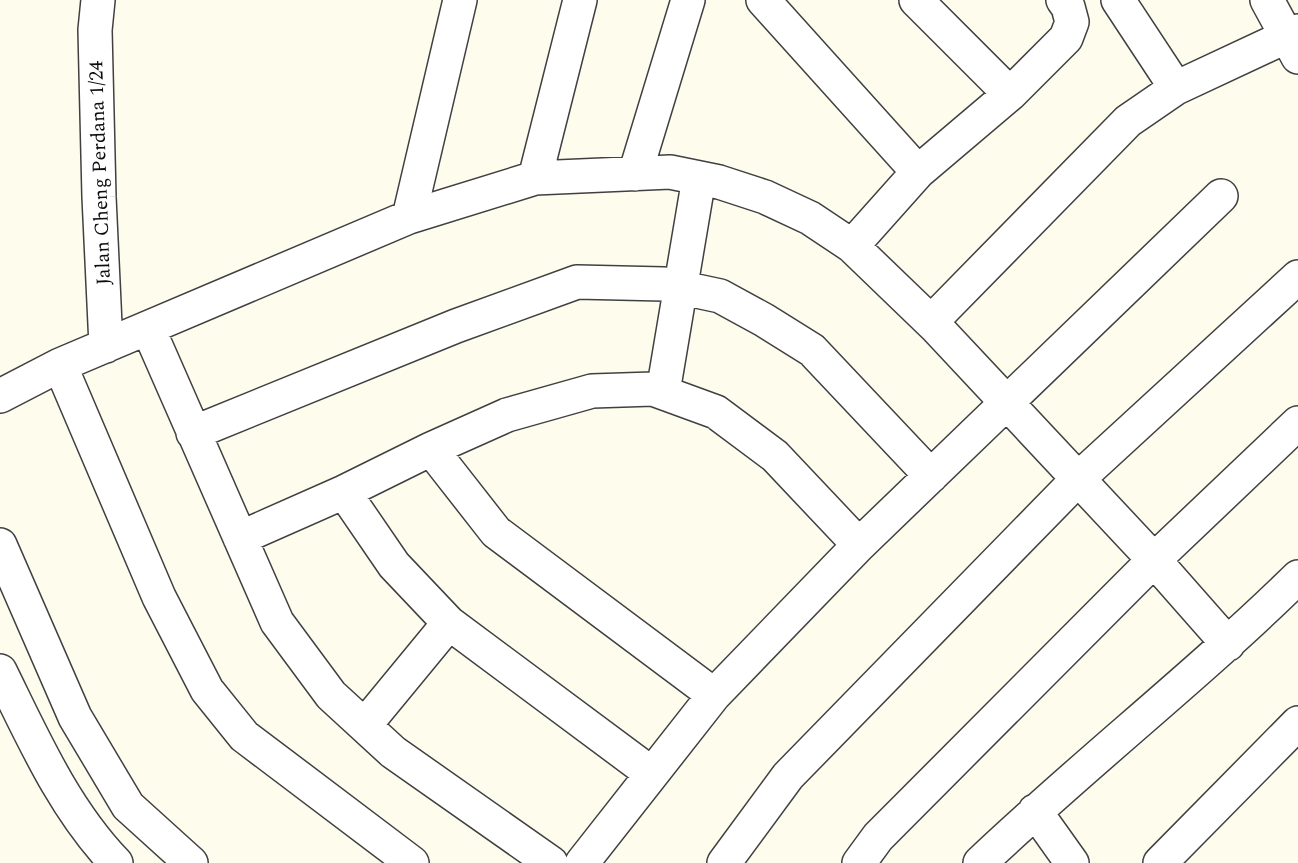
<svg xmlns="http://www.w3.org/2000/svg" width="1298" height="863" font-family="Spectral,serif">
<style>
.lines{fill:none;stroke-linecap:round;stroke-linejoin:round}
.minor-casing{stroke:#404040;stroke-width:36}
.minor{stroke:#fff;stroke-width:33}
.labels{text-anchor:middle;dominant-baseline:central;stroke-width:6;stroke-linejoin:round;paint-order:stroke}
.street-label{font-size:20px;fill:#0d0d0d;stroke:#fff}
</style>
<rect width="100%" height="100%" fill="#fefced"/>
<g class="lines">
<!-- minor casing -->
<g class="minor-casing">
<path id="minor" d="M 98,0 L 95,30 L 99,197 L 106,346
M 763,0 L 918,172
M 916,0 L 1010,94
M 1118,0 L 1176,88
M 1267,0 L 1298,57
M 635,174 L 688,0
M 535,178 L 580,0
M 409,217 L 460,0
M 852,246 L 918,172 L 1010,94 L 1066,38 L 1072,22 L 1068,7 L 1063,0
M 931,322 L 1128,121 L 1176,88 L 1298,31
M 148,328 L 277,622 L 331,695 L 393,752 L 551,863
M 60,365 L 159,597 L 207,690 L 244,736 L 412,863
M 663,392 L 699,178
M 0,396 L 60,365 L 409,217 L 535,178 L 670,172 L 719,182 L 765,197 L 810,218 L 852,246 L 935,326 L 1154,560 L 1228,644
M 193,433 L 456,326 L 577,282 L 664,284 L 720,296 L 764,320 L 812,350 L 931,476
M 431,449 L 496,532 L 714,695
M 344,492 L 394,565 L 449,623 L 652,774
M 240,538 L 344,492 L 431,449 L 507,415 L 592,391 L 653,389 L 716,412 L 775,456 L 859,545
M 0,545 L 75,717 L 128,806 L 191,863
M 0,671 C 33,738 64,809 116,863
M 365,725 L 449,623
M 1035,811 L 1072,863
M 582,863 L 714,695 L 859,545 L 1221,196
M 724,863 L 788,776 L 1078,479 L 1298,277
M 859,863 L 878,837 L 1154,560 L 1298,423
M 980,863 C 1083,765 1196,677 1298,577
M 1160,863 L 1298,723"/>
</g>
<!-- minor -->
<use href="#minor" class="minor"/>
</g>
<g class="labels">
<!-- street labels -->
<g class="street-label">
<text transform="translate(100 173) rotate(-92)">Jalan Cheng Perdana 1/24</text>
</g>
</g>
</svg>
